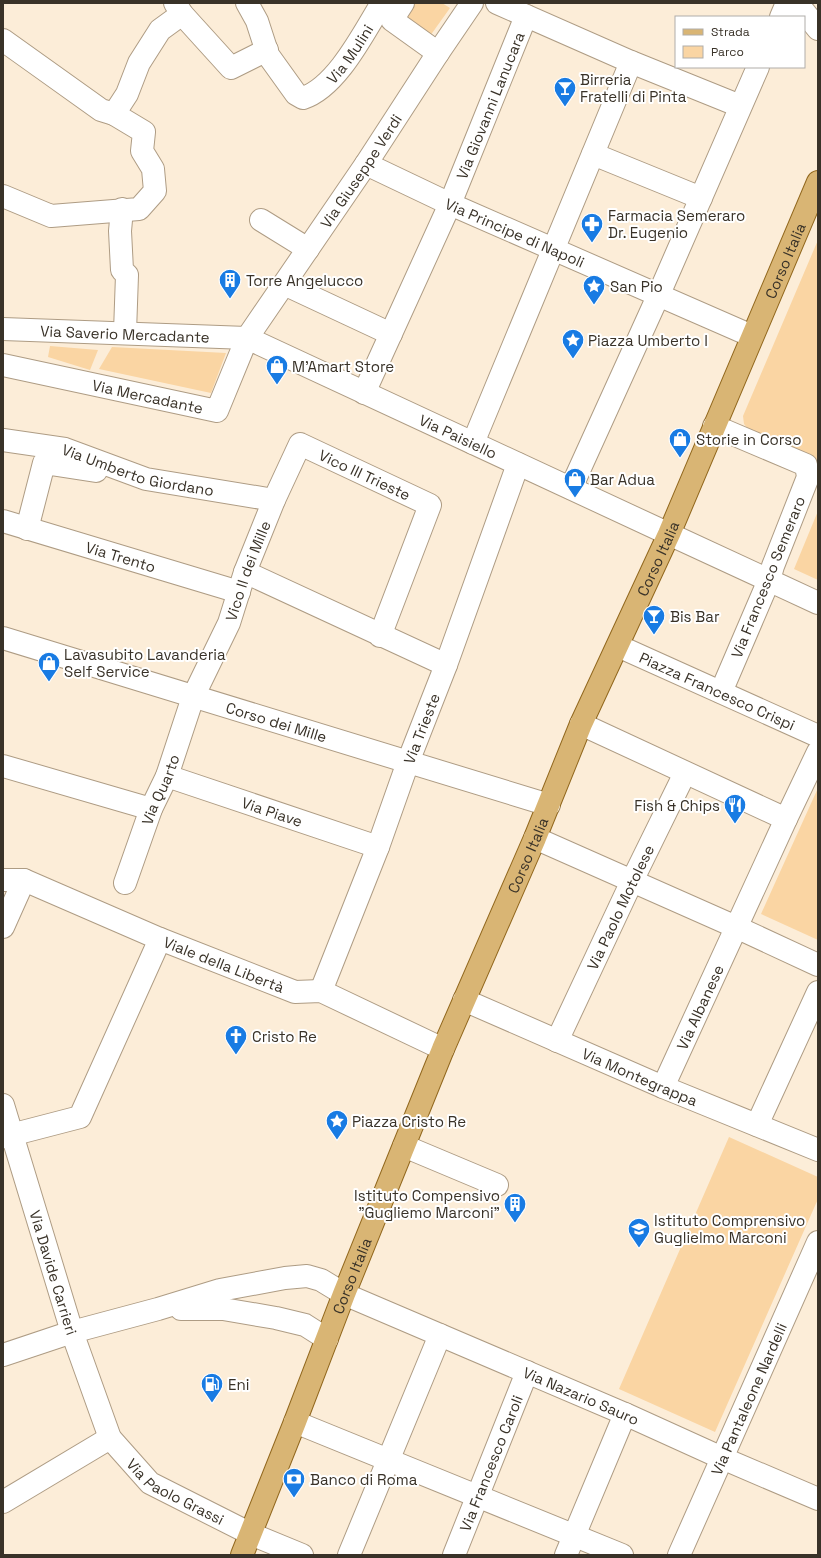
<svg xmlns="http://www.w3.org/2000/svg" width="821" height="1558" font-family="'Space Grotesk',sans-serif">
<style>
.green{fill:#fad5a3}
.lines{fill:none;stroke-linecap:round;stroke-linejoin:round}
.street-casing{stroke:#ae9c84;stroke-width:24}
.secondary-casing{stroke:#ae9c84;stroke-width:24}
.primary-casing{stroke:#91671d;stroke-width:24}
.street{stroke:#fff;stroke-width:22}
.secondary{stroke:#fff;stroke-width:22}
.primary{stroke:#d9b574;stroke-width:22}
.labels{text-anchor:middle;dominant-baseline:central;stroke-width:4;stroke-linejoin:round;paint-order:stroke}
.street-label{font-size:15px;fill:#393228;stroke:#fff}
.poi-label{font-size:15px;fill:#393228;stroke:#fff;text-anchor:start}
</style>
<rect width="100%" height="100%" fill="#fcedd8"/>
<!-- green -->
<path class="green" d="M 414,3 L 442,3 L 450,8 L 430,36 L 404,17 Z
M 818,240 L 818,461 L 748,429 L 744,424 L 743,416 Z
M 50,346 L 98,350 L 90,370 L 48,357 Z
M 112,347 L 226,353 L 211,393 L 99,369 Z
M 818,511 L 818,580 L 794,569 Z
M 818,788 L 818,940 L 761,914 Z
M 729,1137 L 818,1177 L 818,1199 L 715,1432 L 619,1389 Z"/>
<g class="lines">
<!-- street casing -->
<g class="street-casing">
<g id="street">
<path d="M 175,3 L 182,14 L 231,68 L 267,50"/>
<path id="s1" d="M 247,3 L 257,21 L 268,55 L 296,94 L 303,98 C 337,87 364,32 382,3"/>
<path d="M 403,3 L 392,20 L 438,53"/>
<path d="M 497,3 L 631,62 L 740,106"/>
<path d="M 797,3 L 818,29"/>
<path d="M 781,17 L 787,3"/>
<path d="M 3,40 L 101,110 L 114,114"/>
<path d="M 593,154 L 701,198"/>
<path id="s2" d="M 366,164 L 450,204 L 752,336"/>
<path d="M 3,196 L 51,216 L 139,209 L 155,191 L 153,169 L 142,151 L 144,132 L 114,114 L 127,94 L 139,63 L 160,30 L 182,14"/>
<path d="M 122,209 L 120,231 L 122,270 L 127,275 L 125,332"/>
<path d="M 261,220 L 308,249"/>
<path d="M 284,284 L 391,334"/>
<path id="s3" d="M 3,365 L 217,411 L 247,338 L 366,164 L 438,53 L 472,3"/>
<path id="s4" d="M 364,393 L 450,204 L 526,16"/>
<path d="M 714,426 L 806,465 L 808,477 L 773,566 L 769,580 L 721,692"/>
<path id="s5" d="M 3,440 L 65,449 L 146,479 L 274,500"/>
<path d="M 473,443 L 631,62"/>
<path d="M 571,488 L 659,294 L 758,67"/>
<path id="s6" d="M 3,521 L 239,592"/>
<path d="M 27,529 L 44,463 L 96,471"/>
<path d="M 669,534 L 818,603"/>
<path d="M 245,572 L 446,665"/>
<path id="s7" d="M 3,638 L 549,805"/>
<path id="s8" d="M 618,646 L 818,736"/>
<path d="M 581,724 L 786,819"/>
<path d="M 3,766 L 151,809"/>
<path id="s9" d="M 167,776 L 378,847"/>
<path d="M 535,838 L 736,927 L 818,965"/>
<path id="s10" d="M 3,880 L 24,880 L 160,939 L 295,992 L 321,991 L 443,1049"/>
<path id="s11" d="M 125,883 L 151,809 L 167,776 L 193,697 L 229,623 L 245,572 L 274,500 L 300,444 L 430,505 L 380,636"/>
<path d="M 3,927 L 24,880"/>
<path id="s12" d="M 321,991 L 378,847 L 408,762 L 446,665 L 518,464"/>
<path id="s13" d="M 464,1000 L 663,1087 L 818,1150"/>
<path id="s14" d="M 557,1041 L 632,881 L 685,773"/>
<path id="s15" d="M 663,1087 L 786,819 L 818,752"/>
<path id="s16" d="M 3,1105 L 72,1332 L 110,1438 L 150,1483 L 251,1534 L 302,1555"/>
<path d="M 757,1125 L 818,992"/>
<path d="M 3,1137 L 80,1117 L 160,939"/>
<path d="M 404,1146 L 497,1185"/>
<path id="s17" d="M 344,1294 L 625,1414 L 722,1458 L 818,1499"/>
<path d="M 295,1422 L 622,1555"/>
<path d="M 3,1502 L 110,1438"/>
<path d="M 349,1555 L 440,1335"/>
<path id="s18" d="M 454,1555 L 527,1372"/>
<path d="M 566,1555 L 625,1414"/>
<path id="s19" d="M 679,1555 L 818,1242"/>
</g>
</g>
<!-- secondary casing -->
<g class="secondary-casing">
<g id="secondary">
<path id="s20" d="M 3,329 L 247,338 L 669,534"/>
<path d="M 181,1309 L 223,1309 L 276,1318 L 305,1325 L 327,1339"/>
<path d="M 3,1355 L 72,1332 L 158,1309 L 220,1290 L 285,1278 L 307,1276 L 321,1280 L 344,1294"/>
</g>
</g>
<!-- primary casing -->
<g class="primary-casing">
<g id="primary">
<path id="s21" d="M 242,1555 L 295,1422 L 344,1294 L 443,1049 L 535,838 L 581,724 L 669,534 L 818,182"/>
</g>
</g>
<!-- street -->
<use href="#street" class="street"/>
<!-- secondary -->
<use href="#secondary" class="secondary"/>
<!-- primary -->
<use href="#primary" class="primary"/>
</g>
<!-- icons -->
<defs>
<g id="bar-pin" transform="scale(1.15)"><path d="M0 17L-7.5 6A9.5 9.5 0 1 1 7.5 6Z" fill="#187be3" stroke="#fff"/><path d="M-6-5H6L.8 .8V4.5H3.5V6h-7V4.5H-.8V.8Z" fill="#fff"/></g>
<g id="pharmacy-pin" transform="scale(1.15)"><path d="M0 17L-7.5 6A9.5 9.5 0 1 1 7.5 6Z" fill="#187be3" stroke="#fff"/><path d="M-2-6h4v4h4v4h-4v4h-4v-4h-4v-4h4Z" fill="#fff"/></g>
<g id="building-pin" transform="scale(1.15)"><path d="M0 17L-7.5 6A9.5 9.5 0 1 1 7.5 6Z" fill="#187be3" stroke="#fff"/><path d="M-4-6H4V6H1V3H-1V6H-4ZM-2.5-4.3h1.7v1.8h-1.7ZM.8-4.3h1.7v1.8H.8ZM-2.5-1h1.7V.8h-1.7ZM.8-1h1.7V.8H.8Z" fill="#fff"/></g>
<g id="sight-pin" transform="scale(1.15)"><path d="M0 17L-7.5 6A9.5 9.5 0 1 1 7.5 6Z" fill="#187be3" stroke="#fff"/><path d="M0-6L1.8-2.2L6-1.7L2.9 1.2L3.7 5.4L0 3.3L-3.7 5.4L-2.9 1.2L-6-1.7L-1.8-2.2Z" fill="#fff"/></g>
<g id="shop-pin" transform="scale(1.15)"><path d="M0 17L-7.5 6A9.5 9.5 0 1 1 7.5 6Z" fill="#187be3" stroke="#fff"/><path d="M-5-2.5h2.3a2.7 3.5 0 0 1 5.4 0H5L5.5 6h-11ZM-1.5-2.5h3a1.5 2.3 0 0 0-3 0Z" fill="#fff"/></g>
<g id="restaurant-pin" transform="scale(1.15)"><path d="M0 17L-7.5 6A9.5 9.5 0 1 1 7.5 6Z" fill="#187be3" stroke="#fff"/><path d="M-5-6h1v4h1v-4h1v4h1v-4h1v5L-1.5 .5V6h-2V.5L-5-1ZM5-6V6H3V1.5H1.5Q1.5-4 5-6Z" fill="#fff"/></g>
<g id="church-pin" transform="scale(1.15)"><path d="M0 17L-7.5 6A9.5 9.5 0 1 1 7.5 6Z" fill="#187be3" stroke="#fff"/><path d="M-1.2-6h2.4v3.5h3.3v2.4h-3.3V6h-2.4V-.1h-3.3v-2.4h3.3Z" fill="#fff"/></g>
<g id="school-pin" transform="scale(1.15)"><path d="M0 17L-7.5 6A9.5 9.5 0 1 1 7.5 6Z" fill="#187be3" stroke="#fff"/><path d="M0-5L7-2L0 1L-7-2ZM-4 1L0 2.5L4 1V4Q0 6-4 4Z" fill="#fff"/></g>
<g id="fuel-pin" transform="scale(1.15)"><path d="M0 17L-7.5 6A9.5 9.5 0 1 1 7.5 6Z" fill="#187be3" stroke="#fff"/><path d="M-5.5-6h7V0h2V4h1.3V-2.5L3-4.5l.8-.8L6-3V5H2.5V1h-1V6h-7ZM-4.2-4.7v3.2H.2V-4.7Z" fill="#fff"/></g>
<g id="bank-pin" transform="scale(1.15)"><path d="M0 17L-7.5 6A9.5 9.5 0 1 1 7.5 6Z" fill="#187be3" stroke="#fff"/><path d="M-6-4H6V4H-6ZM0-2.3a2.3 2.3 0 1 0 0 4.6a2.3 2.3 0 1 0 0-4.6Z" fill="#fff"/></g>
</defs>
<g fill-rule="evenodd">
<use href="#bar-pin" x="565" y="88"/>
<use href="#pharmacy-pin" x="592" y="224"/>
<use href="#building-pin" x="230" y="280"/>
<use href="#sight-pin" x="594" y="286"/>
<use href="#sight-pin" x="573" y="340"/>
<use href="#shop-pin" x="277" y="366"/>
<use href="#shop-pin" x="680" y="439"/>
<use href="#shop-pin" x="575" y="479"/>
<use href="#bar-pin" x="654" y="616"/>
<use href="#shop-pin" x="49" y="663"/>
<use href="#restaurant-pin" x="735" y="805"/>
<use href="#church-pin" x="236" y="1036"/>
<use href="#sight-pin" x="337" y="1121"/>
<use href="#building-pin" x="515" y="1204"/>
<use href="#school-pin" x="639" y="1229"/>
<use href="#fuel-pin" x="212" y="1384"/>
<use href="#bank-pin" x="294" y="1479"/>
</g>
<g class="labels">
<!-- street labels -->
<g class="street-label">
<text stroke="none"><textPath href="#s1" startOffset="178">Via Mulini</textPath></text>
<text stroke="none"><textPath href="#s4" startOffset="314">Via Giovanni Lanucara</textPath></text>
<text stroke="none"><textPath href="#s3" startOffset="500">Via Giuseppe Verdi</textPath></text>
<text stroke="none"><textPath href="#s2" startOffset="164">Via Principe di Napoli</textPath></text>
<text stroke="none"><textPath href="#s21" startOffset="1404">Corso Italia</textPath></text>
<text stroke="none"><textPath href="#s20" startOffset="122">Via Saverio Mercadante</textPath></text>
<text stroke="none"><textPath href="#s3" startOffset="148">Via Mercadante</textPath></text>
<text stroke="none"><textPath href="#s20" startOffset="477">Via Paisiello</textPath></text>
<text stroke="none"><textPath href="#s5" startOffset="139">Via Umberto Giordano</textPath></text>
<text stroke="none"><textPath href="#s11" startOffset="545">Vico III Trieste</textPath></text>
<text stroke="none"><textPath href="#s6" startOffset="123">Via Trento</textPath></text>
<text stroke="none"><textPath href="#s21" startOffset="1080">Corso Italia</textPath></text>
<text stroke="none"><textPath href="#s11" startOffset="336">Vico II dei Mille</textPath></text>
<text transform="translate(768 577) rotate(-68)">Via Francesco Semeraro</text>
<text stroke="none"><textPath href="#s8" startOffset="109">Piazza Francesco Crispi</textPath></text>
<text stroke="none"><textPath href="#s7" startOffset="286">Corso dei Mille</textPath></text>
<text stroke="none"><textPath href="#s12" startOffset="281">Via Trieste</textPath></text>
<text stroke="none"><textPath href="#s11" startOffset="100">Via Quarto</textPath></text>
<text stroke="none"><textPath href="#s9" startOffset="111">Via Piave</textPath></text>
<text stroke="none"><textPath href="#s21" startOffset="756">Corso Italia</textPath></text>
<text stroke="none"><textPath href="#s14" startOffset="148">Via Paolo Motolese</textPath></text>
<text stroke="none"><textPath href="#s10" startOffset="238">Viale della Libertà</textPath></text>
<text stroke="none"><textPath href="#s15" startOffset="88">Via Albanese</textPath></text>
<text stroke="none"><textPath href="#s13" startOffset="192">Via Montegrappa</textPath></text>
<text stroke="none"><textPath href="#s16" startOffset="175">Via Davide Carrieri</textPath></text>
<text stroke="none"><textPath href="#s21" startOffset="300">Corso Italia</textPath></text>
<text stroke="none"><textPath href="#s17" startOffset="258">Via Nazario Sauro</textPath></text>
<text stroke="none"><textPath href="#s19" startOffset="171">Via Pantaleone Nardelli</textPath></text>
<text stroke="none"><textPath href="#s18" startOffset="99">Via Francesco Caroli</textPath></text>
<text stroke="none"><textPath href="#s16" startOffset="436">Via Paolo Grassi</textPath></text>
</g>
<!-- poi labels -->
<g class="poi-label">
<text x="580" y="79">Birreria<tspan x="580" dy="17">Fratelli di Pinta</tspan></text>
<text x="608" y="215">Farmacia Semeraro<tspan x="608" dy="17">Dr. Eugenio</tspan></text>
<text x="246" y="280">Torre Angelucco</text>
<text x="610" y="286">San Pio</text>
<text x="588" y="340">Piazza Umberto I</text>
<text x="292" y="366">M'Amart Store</text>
<text x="696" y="439">Storie in Corso</text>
<text x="590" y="479">Bar Adua</text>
<text x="670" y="616">Bis Bar</text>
<text x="64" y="654">Lavasubito Lavanderia<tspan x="64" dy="17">Self Service</tspan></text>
<text x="720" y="805" text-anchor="end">Fish &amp; Chips</text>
<text x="252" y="1036">Cristo Re</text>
<text x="352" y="1121">Piazza Cristo Re</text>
<text x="500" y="1195" text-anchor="end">Istituto Compensivo<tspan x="500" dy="17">"Gugliemo Marconi"</tspan></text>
<text x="654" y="1220">Istituto Comprensivo<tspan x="654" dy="17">Guglielmo Marconi</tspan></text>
<text x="228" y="1384">Eni</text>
<text x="310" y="1479">Banco di Roma</text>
</g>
</g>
<!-- border -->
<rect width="821" height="1558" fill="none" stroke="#393228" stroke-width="8"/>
<!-- legend -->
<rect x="675" y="16" width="130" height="52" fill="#ffffff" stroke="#b0ada9"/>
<rect x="683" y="29" width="20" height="6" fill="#d9b574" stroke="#b0ada9"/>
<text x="711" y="36" font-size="12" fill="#393228">Strada</text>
<rect x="683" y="46" width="20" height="12" fill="#fad5a3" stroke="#b0ada9"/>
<text x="711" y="56" font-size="12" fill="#393228">Parco</text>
</svg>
